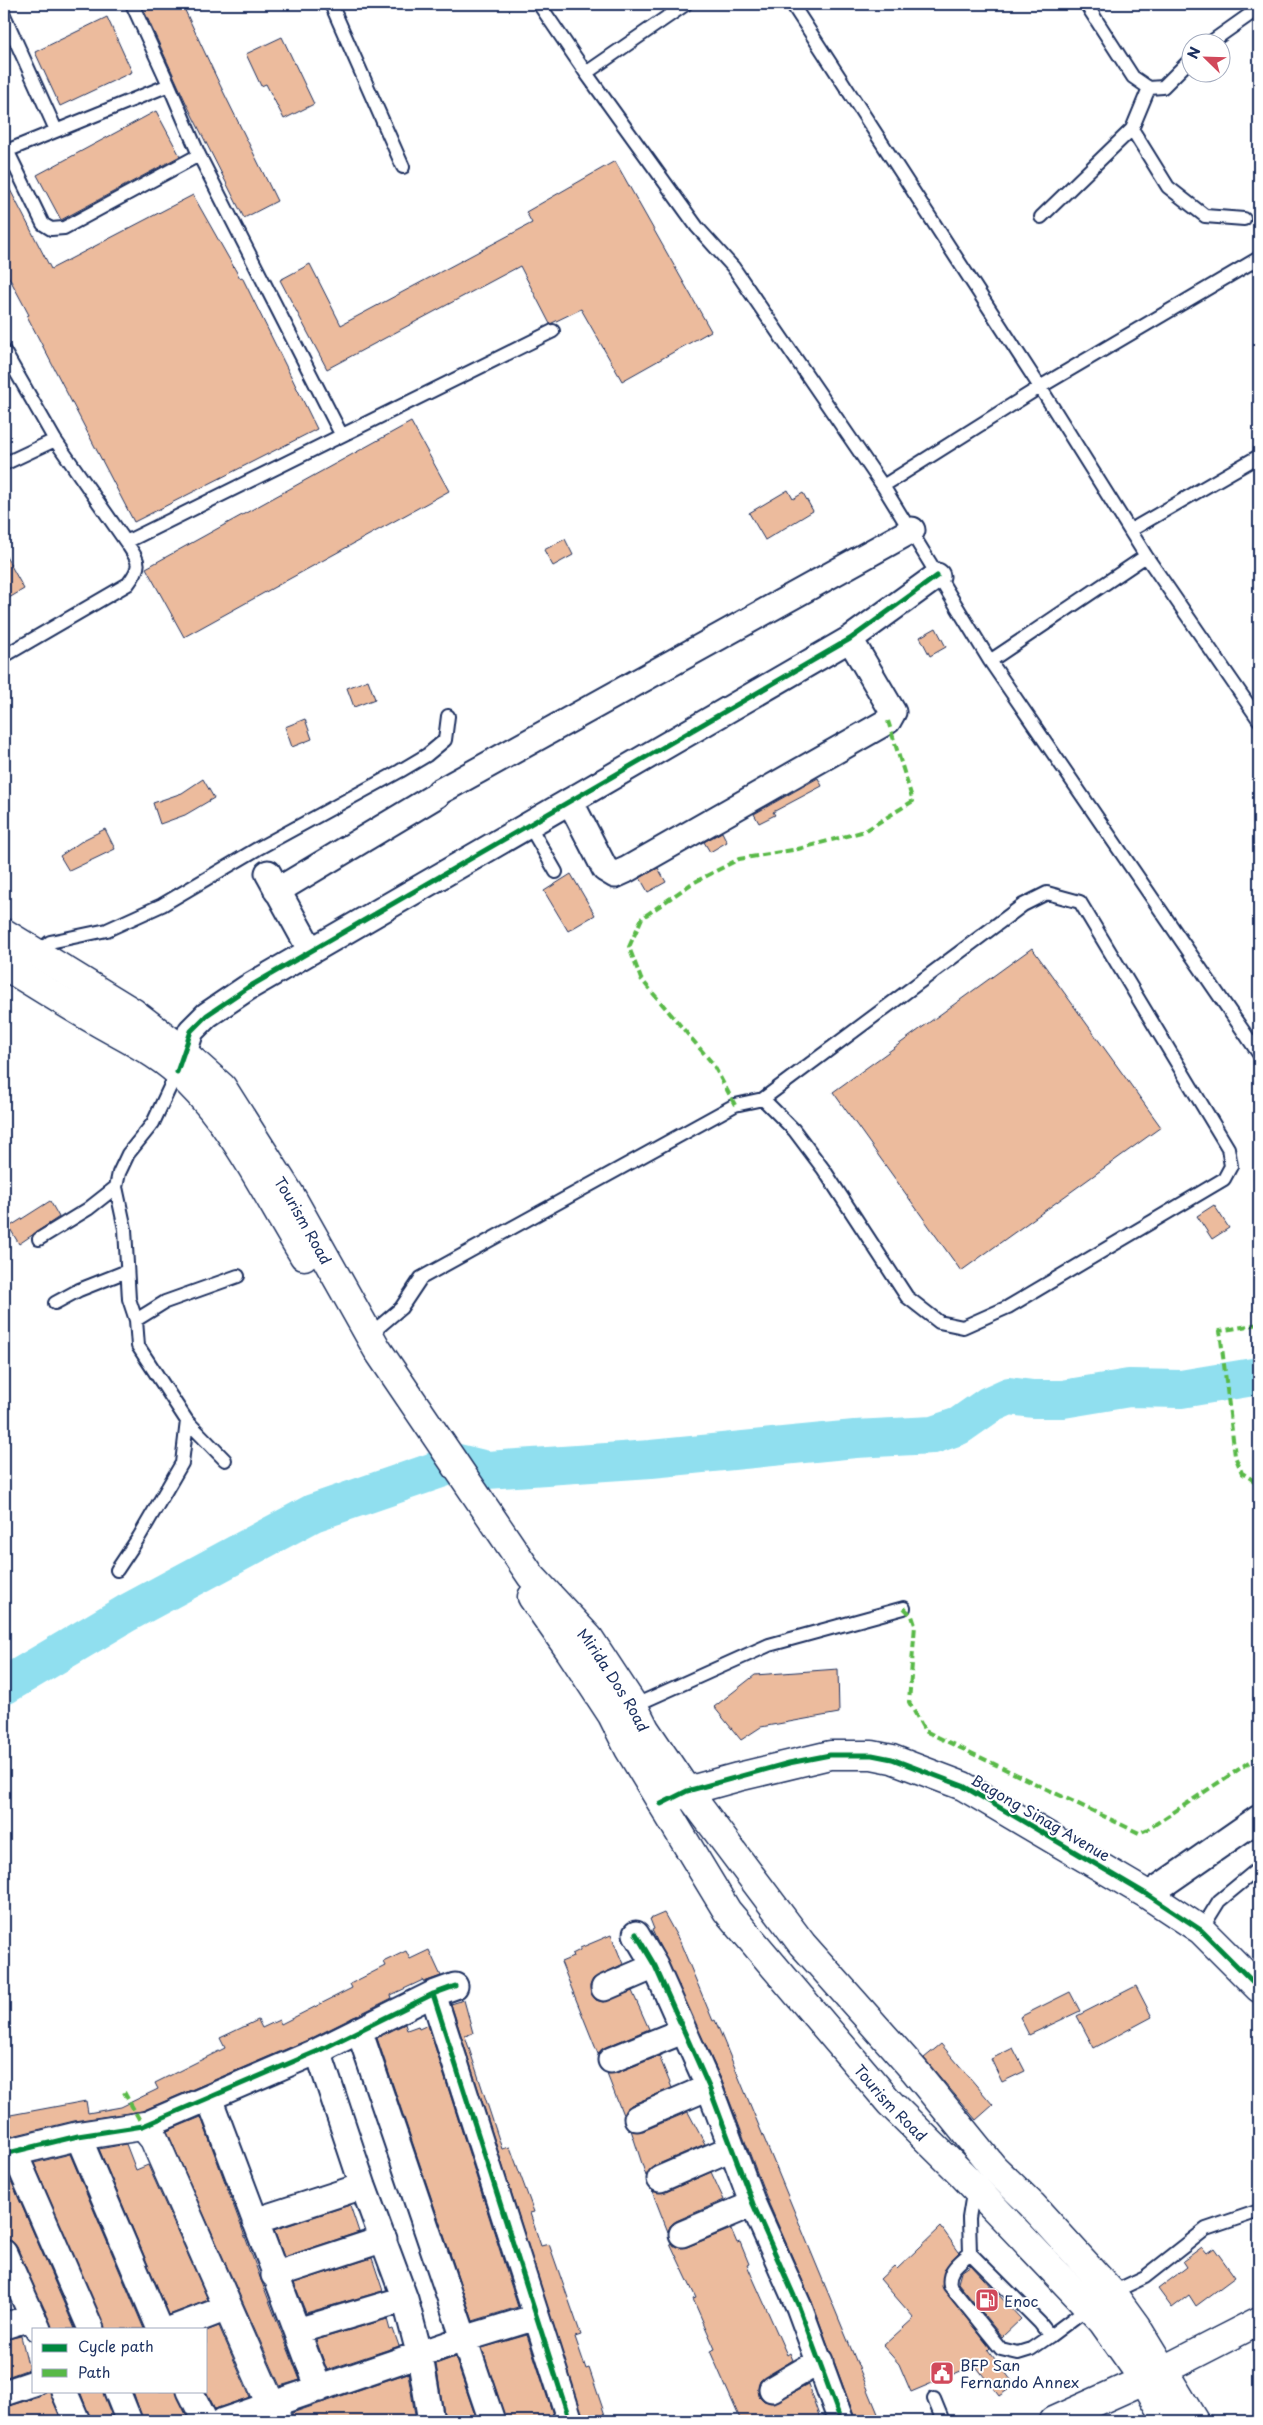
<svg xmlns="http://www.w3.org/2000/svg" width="1263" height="2425" font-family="'Playpen Sans',sans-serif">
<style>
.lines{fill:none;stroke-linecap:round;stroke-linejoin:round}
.river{stroke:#90dfef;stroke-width:38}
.building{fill:#ecbb9d;stroke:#1b2f5e}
.lane-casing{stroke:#1b2f5e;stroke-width:16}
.street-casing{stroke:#1b2f5e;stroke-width:29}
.secondary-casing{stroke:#1b2f5e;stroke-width:31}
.lane{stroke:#fff;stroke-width:12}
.street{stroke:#fff;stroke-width:25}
.secondary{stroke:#fff;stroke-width:28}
.quiet{stroke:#58b947;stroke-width:4;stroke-dasharray:8 4;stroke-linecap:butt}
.cycleway-casing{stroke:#fff;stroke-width:8}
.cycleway{stroke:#00873e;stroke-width:5}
.labels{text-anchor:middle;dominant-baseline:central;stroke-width:4;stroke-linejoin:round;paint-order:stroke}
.street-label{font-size:15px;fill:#1b2f5e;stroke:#fff}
.poi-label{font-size:15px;fill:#1b2f5e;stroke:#fff;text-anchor:start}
</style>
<rect width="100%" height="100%" fill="#fff"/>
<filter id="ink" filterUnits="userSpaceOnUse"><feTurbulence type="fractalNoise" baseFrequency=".02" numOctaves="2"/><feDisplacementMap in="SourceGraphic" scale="10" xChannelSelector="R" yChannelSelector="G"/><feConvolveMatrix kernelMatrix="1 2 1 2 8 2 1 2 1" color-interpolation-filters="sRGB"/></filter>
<g filter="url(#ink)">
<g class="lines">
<!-- river -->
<path class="river" d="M 4,1686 L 127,1613 L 313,1513 L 458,1463 L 487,1470 L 651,1459 L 855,1439 L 933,1435 L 959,1426 L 989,1405 L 1009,1396 L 1033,1399 L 1063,1399 L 1129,1388 L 1181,1389 L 1259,1376"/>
</g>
<!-- building -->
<path class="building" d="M 141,4 L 182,4 L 220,85 L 277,201 L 244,218 L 187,105 Z
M 107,17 L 132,72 L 60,106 L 35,52 Z
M 282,37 L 314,104 L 284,119 L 266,84 L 261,86 L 246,54 Z
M 156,111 L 180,156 L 61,220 L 37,175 Z
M 615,161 L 711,331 L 622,381 L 581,309 L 550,324 L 520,266 L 327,369 L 280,280 L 310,264 L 341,325 L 532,223 L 526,212 Z
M 4,178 L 51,269 L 193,195 L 240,278 L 242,277 L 317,429 L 134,522 L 27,316 L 29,315 L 4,268 Z
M 411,422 L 449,491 L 184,637 L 146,568 Z
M 788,490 L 793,499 L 803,493 L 813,511 L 765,540 L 749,513 Z
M 565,539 L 573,555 L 553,566 L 544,550 Z
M 4,553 L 24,589 L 4,601 Z
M 936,628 L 946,647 L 930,656 L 920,637 Z
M 368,680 L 375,699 L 354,707 L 347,688 Z
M 305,719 L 312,739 L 292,747 L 285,727 Z
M 818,778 L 822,786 L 773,812 L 775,815 L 759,823 L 754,814 Z
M 203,779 L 214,798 L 185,815 L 160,824 L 153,803 L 182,793 Z
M 105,829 L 115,849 L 69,871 L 60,856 L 85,839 Z
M 722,832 L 727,842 L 710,852 L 704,842 Z
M 658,868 L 666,882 L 648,892 L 640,878 Z
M 571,874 L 595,915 L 568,931 L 544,891 Z
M 1032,948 L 1161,1127 L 961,1271 L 833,1092 Z
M 50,1201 L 59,1217 L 19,1244 L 9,1227 Z
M 1214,1205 L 1229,1228 L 1212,1239 L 1197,1216 Z
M 838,1669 L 839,1713 L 761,1727 L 741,1740 L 714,1707 L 755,1675 Z
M 664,1913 L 680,1942 L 713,2021 L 715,2020 L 723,2039 L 881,2421 L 856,2421 L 812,2302 L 769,2204 L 722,2081 L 652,1930 L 654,1929 L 650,1919 Z
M 611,1935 L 623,1964 L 593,1979 L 590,1986 L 591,1993 L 596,2000 L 603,2002 L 632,1991 L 649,2029 L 606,2047 L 598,2054 L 561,1962 L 573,1957 L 572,1954 L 580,1950 L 580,1948 Z
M 429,1950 L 441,1976 L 424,1982 L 423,1980 L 391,1995 L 392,1998 L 312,2038 L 142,2111 L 74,2121 L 4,2138 L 4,2127 L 7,2127 L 5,2116 L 86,2101 L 88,2113 L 121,2107 L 158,2089 L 155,2083 L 225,2048 L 220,2038 L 258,2020 L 262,2028 L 279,2020 L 281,2024 L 352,1988 L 350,1984 L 385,1966 L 383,1962 L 406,1951 L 410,1959 Z
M 1136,1986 L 1152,2017 L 1094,2048 L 1077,2016 Z
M 1070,1992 L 1080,2011 L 1029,2035 L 1020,2017 Z
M 464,2000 L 473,2033 L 465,2036 L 502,2149 L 510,2147 L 534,2212 L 530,2213 L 541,2246 L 549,2244 L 581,2335 L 575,2337 L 586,2369 L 589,2368 L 607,2421 L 584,2421 L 451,2004 Z
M 405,2024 L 407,2030 L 418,2026 L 419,2029 L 428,2025 L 518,2307 L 473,2321 L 377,2038 Z
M 941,2044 L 993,2105 L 976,2120 L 924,2058 Z
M 1013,2048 L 1025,2071 L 1002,2082 L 991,2059 Z
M 659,2056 L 672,2088 L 631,2105 L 623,2115 L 607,2074 L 616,2073 Z
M 688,2112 L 705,2144 L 654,2166 L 646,2176 L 631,2130 L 643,2131 Z
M 201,2117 L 261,2280 L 300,2380 L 280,2386 L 167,2131 Z
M 126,2144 L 136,2170 L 148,2165 L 208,2300 L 169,2315 L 99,2149 Z
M 70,2154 L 144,2329 L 105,2329 L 34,2163 Z
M 4,2169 L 6,2169 L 75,2329 L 52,2329 L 17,2247 L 12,2241 L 4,2239 Z
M 711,2172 L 724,2200 L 676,2221 L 670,2226 L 668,2232 L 652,2191 L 666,2192 Z
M 350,2205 L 359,2232 L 284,2257 L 274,2230 Z
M 941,2227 L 959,2252 L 945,2268 L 942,2287 L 990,2348 L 988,2350 L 1015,2385 L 999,2396 L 975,2365 L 911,2392 L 899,2364 L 883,2346 L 914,2318 L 880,2279 L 894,2266 L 897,2269 Z
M 731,2229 L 737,2243 L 740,2242 L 749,2264 L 747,2265 L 787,2355 L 790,2353 L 793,2360 L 760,2381 L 758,2389 L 759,2396 L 764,2401 L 773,2403 L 808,2385 L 821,2421 L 741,2421 L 710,2351 L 715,2349 L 693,2299 L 696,2298 L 670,2243 L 680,2248 L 687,2247 Z
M 1202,2247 L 1207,2253 L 1214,2248 L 1235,2277 L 1196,2306 L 1189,2295 L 1172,2308 L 1158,2289 L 1187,2267 L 1183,2261 Z
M 372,2258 L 383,2291 L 306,2313 L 294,2283 Z
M 971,2265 L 1021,2319 L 1002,2337 L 958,2283 L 961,2272 Z
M 387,2319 L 390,2330 L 393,2329 L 399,2346 L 327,2370 L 316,2340 Z
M 219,2326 L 250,2397 L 215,2409 L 206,2391 L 206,2331 Z
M 527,2335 L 555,2421 L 506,2421 L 482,2348 Z
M 21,2336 L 29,2369 L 4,2378 L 4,2340 Z
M 455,2357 L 477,2421 L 445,2421 L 436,2364 Z
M 408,2373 L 416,2421 L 293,2421 L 292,2413 Z
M 45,2391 L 50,2391 L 60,2417 L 48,2421 L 4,2421 L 4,2407 L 39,2397 Z
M 80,2391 L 103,2391 L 114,2421 L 91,2421 Z
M 133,2391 L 176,2391 L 189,2421 L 143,2421 Z"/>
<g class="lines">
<!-- lane casing -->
<g class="lane-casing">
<path id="lane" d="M 132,4 L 169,85 L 199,155 L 341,434
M 331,4 L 403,167
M 539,4 L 586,73 L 697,227 L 733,267 L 883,486 L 990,661 L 1259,1054
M 792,4 L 1040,387 L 1146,556 L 1259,720
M 1086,4 L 1133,77 L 1149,88 L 1163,87 L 1190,60
M 4,15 L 56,130
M 1211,42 L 1259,8
M 586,73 L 686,4
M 1149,88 L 1132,129 L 1168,187 L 1205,216 L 1244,219
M 7,150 L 43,224 L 51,229 L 64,228 L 199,155
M 4,152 L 169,85
M 1041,217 L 1132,129
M 4,351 L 55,440 L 126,542 L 553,331
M 4,464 L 55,440
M 883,486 L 1040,387 L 1259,258
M 1131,530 L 1259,456
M 4,656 L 128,584 C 143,564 139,562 126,542
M 990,661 L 1146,556
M 529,825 L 556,872
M 38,952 L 50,942 L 107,930 L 162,905 L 257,849 L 400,771 L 427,755 L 445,740 L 448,716
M 39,1239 L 88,1209 L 116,1187
M 55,1303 L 79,1290 L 127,1271
M 136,1320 L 129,1299 L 125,1229 L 116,1187 L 119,1173 L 128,1154 L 153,1123 L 177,1072
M 367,1337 L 401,1308 L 421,1278 L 735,1105 L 763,1099 L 794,1130 L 824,1170 L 907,1297 L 939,1322 L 963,1327 L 1008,1307 L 1224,1179 L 1231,1166 L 1228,1148 L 1080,902 L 1047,893 L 1023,905 L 763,1099
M 187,1421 L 225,1460
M 117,1570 L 139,1537 L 182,1463 L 187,1421 L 138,1346 L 136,1320 L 165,1302 L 238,1276
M 631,1707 L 769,1645 L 904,1608
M 1201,1930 L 1219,1901 L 1259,1868
M 974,2187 L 969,2218 L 970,2253 L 1040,2323 L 1050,2336 L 1090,2306
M 970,2253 C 959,2263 947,2270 950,2286 L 1001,2349 L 1018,2353 L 1031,2349 L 1050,2336
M 1109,2294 L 1145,2277 L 1206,2229 L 1259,2211
M 934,2399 L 943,2421"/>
</g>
<!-- street casing -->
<g class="street-casing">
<path id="street" d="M 570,801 L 605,869 L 615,875 L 626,870 L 888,721 L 893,712 L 850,639
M 268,873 L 311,951
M 277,891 L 437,795 L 439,792 L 912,530
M 178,1071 L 191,1031 L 207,1015 L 247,988 L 850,639 L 937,576
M 1148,1895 L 1259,1818
M 636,1934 L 655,1966 L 709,2087 L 753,2204 L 799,2307 L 841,2421
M 604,1988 L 655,1966
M 433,1994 L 570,2421
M 359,2030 L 492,2421
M 318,2051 L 363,2186 L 405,2299 L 420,2356 L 431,2421
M 611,2060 L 683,2031
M 209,2098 L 319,2389
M 637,2118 L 709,2087
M 143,2126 L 318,2051 L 433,1994 L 455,1986
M 78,2136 L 160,2329
M 14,2152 L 91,2329
M 660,2179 L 732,2148
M 255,2221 L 363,2186
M 682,2234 L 753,2204
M 4,2253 L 38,2329
M 274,2275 L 384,2239
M 4,2326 L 33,2317
M 172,2329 L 227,2308
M 297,2331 L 405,2299
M 772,2389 L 820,2361
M 64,2391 L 77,2421
M 117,2391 L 129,2421
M 190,2391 L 205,2421
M 4,2393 L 34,2383
M 223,2421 L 464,2339 L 536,2317"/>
</g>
<!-- secondary casing -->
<g class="secondary-casing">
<g id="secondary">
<path id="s1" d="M 4,933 L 134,1013 L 168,1039 L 222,1087 L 291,1196 L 377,1349 L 531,1576 L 589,1638 L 633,1705 L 645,1729 L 687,1791 L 802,1944 L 915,2071 L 993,2167 L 1032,2205 L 1112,2293 L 1136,2326 L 1194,2421"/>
<path d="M 4,965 C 35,984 66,1004 98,1022 C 129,1040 161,1054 186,1080 C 237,1130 267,1196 304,1256"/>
<path id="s2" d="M 532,1597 L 570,1651 L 612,1715 L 629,1749 L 727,1911 L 890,2103 L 961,2173 L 1102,2321 L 1144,2380 L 1168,2421"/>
<path d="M 672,1799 L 687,1791 L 738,1777 L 830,1755 L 872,1755 L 892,1759 L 963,1786 L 1148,1895 L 1201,1930 L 1259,1988"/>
<path d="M 4,2154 L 78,2136 L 143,2126 L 154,2139 L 278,2421"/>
<path d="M 1053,2421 L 1144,2380 L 1259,2321"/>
</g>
</g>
<!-- lane -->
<use href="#lane" class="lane"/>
<!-- street -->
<use href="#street" class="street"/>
<!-- secondary -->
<use href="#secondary" class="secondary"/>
<!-- quiet -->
<path class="quiet" d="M 735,1105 L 713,1064 L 641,979 L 629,947 L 642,918 L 691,884 L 739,859 L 798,849 L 865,831 L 913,801 L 888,721
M 1259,1324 L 1220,1331 L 1235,1456 L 1242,1473 L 1259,1484
M 904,1608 L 912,1616 L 915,1625 L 909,1702 L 925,1731 L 1139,1833 L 1148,1829 L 1259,1756
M 124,2092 L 143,2126"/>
<!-- cycleway casing -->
<g class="cycleway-casing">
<path id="cycleway" d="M 177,1072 L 191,1031 L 207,1015 L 247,988 L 850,639 L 937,576
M 661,1804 L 687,1791 L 789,1763 L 830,1755 L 872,1755 L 892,1759 L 963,1786 L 1148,1895 L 1201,1930 L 1259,1988
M 636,1934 L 655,1966 L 709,2087 L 753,2204 L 799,2307 L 841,2421
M 433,1994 L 570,2421
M 4,2154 L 78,2136 L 143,2126 L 318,2051 L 433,1994 L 455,1986"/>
</g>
<!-- cycleway -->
<use href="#cycleway" class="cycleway"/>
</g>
</g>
<!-- icons -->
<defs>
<g id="fuel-square" transform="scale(1.25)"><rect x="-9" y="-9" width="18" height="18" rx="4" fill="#d1495b" stroke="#fff"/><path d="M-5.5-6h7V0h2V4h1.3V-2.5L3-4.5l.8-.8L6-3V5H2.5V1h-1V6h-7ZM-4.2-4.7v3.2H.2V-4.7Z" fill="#fff"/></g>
<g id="civic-square" transform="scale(1.25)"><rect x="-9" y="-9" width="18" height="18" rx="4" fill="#d1495b" stroke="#fff"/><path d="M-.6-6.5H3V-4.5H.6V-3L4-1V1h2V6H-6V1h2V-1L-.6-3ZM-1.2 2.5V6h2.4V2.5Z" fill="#fff"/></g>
</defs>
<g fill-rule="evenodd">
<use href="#fuel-square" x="987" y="2300"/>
<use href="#civic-square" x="942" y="2373"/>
</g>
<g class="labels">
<!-- street labels -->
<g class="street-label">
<text stroke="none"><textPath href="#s1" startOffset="424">Tourism Road</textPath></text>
<text stroke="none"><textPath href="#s1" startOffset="980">Mirida Dos Road</textPath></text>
<text transform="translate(1041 1817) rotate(30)">Bagong Sinag Avenue</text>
<text stroke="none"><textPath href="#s2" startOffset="622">Tourism Road</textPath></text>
</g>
<!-- poi labels -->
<g class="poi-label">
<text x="1004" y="2300">Enoc</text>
<text x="960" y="2364">BFP San<tspan x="960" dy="17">Fernando Annex</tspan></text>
</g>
</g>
<!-- margin -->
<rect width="1263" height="2425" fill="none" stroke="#fff" stroke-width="20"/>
<rect x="10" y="10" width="1243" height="2405" fill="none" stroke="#1b2f5e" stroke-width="2" filter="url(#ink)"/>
<!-- legend -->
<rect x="32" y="2328" width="175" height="65" fill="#ffffff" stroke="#a4acbf"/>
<rect x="42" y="2344" width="25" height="8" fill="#00873e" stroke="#a4acbf"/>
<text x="78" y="2352" font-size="15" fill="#1b2f5e">Cycle path</text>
<rect x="42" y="2369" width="25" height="8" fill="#58b947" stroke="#a4acbf"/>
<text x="78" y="2378" font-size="15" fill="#1b2f5e">Path</text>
<!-- north arrow -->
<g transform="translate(1206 58) rotate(293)"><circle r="24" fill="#ffffff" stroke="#a4acbf"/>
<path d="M0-4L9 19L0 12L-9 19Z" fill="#d1495b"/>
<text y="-8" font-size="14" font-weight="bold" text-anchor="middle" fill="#1b2f5e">N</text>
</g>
</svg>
